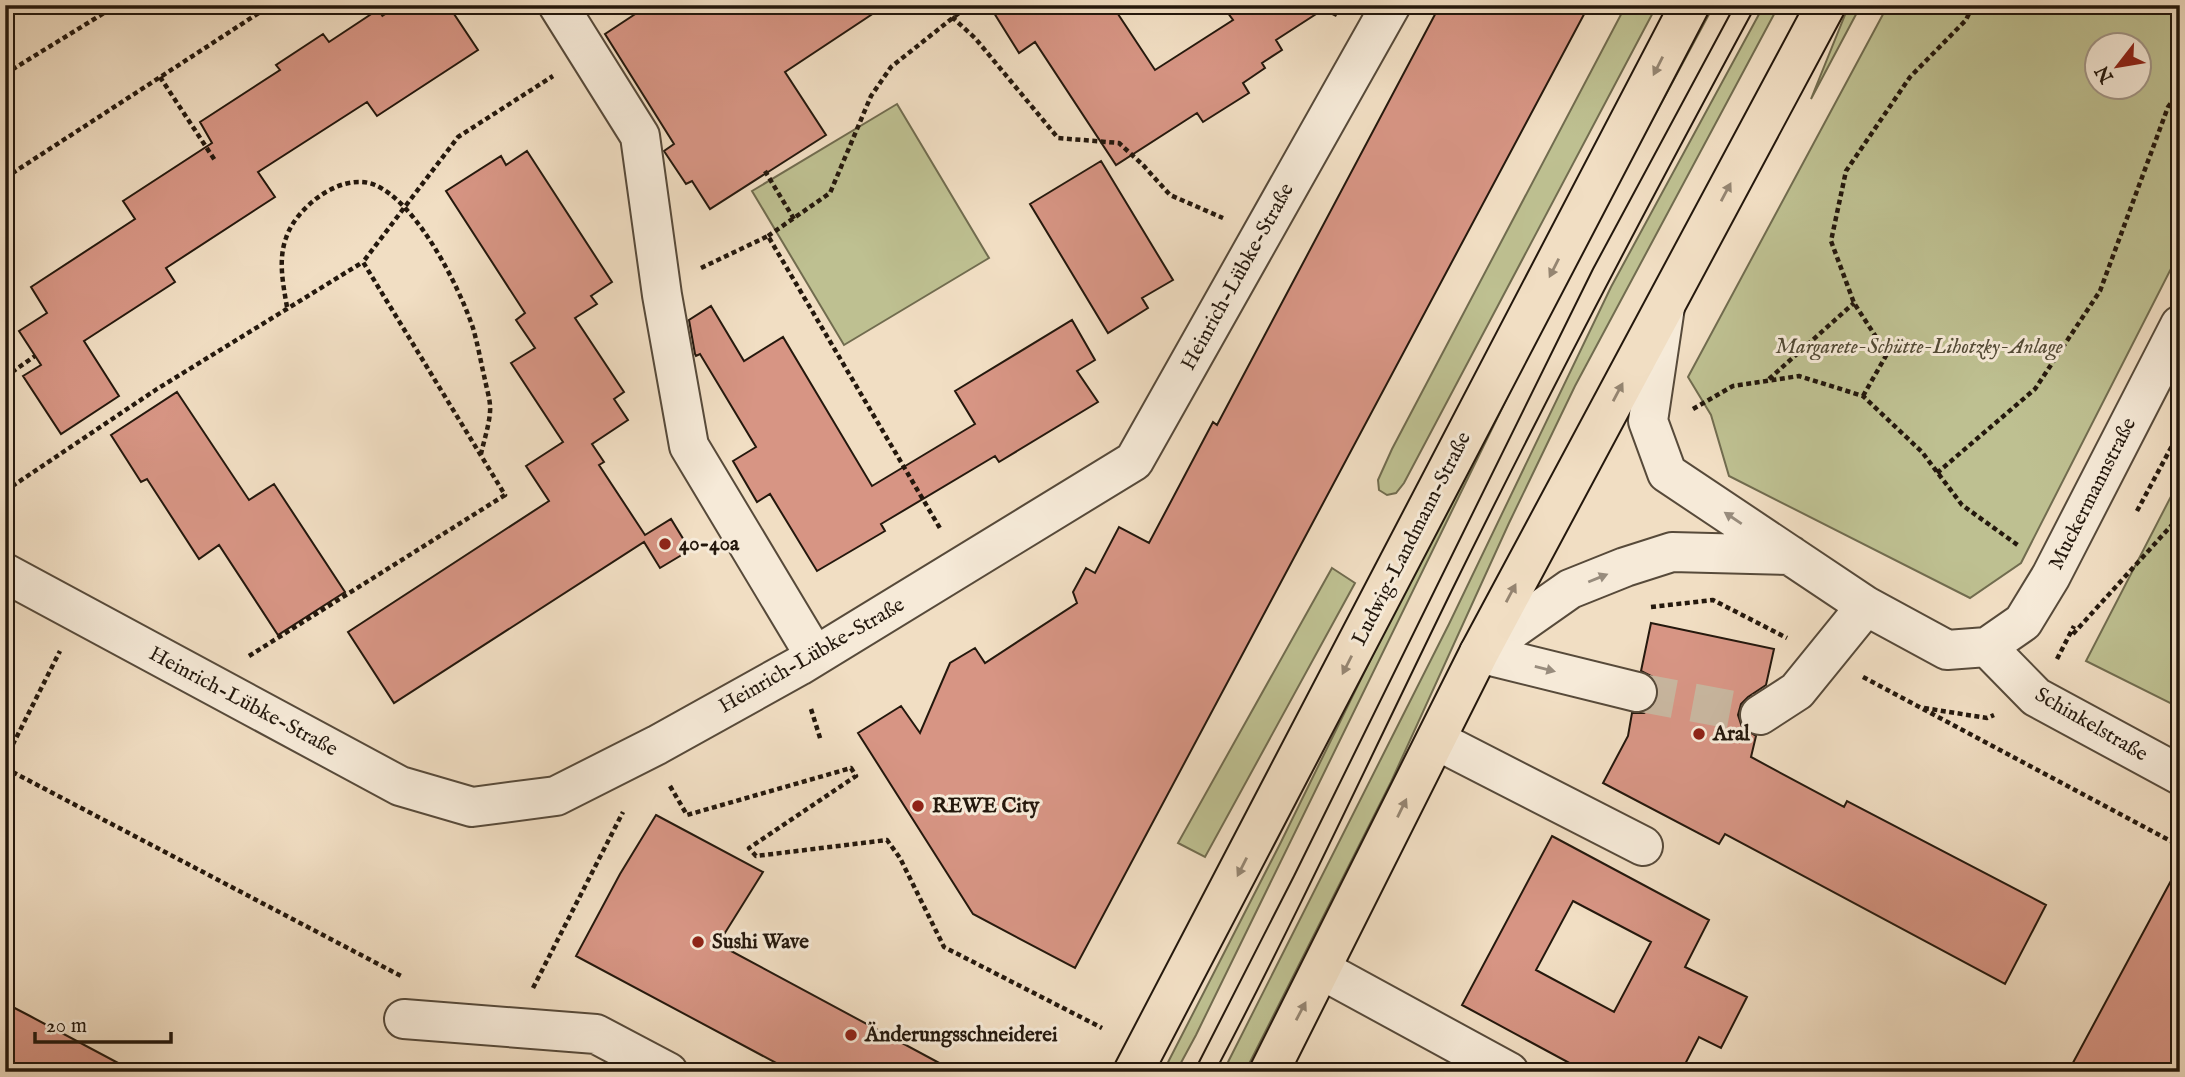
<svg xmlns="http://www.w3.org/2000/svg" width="2185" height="1077" font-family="'IM FELL English',serif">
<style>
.green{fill:#bec091;stroke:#716c4f;stroke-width:2;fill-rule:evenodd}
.building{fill:#d79584;stroke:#24180d;stroke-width:2;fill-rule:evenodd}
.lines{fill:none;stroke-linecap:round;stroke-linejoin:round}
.minor-tunnel{stroke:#c8b69f;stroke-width:38;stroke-dasharray:38 19;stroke-linecap:butt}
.minor-casing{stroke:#574a3a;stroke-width:42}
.major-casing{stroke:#24180d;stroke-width:42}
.path{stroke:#24180d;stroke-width:4.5;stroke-dasharray:5 3.5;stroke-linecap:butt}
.minor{stroke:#f6ead8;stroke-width:38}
.major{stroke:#f1dec3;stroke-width:38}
.tram{stroke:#24180d;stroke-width:2}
.oneway{fill:#958571}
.oneway2{fill:#988c7d}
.poi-dot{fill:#8f2418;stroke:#f6ead8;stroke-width:2.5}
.labels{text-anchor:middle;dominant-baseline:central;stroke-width:6;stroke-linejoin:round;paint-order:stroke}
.street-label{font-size:21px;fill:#24180d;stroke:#f6ead8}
.park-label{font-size:21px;font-style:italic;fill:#524a35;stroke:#f6ead8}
.poi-label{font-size:21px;font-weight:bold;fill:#24180d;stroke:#f6ead8;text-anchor:start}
</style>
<rect width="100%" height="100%" fill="#f1dec3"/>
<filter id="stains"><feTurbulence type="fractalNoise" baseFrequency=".00286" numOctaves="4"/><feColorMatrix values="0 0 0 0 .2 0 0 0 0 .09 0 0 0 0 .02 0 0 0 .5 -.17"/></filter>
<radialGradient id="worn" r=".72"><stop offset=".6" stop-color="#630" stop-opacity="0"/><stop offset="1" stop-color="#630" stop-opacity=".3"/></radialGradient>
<!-- green -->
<path class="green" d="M 1626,5 L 1657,5 L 1404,483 L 1396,493 L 1387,495 L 1379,490 L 1378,480 L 1392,449 Z
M 1705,5 L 1714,5 L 1551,308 L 1196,1035 L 1176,1072 L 1163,1072 L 1281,842 L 1548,298 Z
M 1764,5 L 1779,5 L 1575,386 L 1509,523 L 1391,782 L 1245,1072 L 1223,1072 L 1449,624 L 1611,287 Z
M 1849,5 L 1861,5 L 1811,99 Z
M 1888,5 L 2180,5 L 2180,251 L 2021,563 L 1970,598 L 1729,476 L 1711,415 L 1688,377 ZM 2098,46 L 2140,46 L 2140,88 L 2098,88 Z
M 897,104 L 989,258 L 844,345 L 752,191 Z
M 2180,479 L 2180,708 L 2086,661 Z
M 1332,568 L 1355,583 L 1205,857 L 1178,843 Z"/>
<!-- building -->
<path class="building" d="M 385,5 L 448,5 L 478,50 L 377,116 L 367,102 L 258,172 L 275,197 L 166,268 L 175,282 L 84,341 L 119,396 L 61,434 L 23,376 L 41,365 L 19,331 L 47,313 L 31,287 L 135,219 L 123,201 L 212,143 L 200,122 L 280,70 L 276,65 L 323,34 L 329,42 Z
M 649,5 L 886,5 L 785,72 L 826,135 L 710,209 L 692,181 L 686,184 L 664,151 L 674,144 L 605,34 Z
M 989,5 L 1112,5 L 1155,70 L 1233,20 L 1222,5 L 1330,5 L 1276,40 L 1282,50 L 1262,63 L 1265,68 L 1243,83 L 1249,93 L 1203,122 L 1197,113 L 1116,165 L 1035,42 L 1019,53 Z
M 1440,5 L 1589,5 L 1075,968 L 973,914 L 858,733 L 901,706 L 920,733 L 950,663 L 975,648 L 985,663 L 1077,603 L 1073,592 L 1086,568 L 1095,573 L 1119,527 L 1149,543 L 1213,422 L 1217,425 Z
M 527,151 L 612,282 L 591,296 L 597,304 L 575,318 L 624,392 L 614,399 L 628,420 L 592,444 L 604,462 L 599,465 L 645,535 L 671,519 L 690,550 L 660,568 L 644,542 L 394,703 L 348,632 L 549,501 L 526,466 L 563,442 L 511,363 L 535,348 L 516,320 L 525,313 L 446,191 L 501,156 L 506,165 Z
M 1101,161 L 1173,280 L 1142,298 L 1148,308 L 1108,333 L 1030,204 Z
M 711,306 L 744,361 L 783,337 L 872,486 L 975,424 L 955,391 L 1072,320 L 1095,360 L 1077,371 L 1098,402 L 999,462 L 995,456 L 881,524 L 885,531 L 817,571 L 770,494 L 757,502 L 733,461 L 756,447 L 700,354 L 696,356 L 695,354 L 689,320 Z
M 177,392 L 249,500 L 274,484 L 345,592 L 278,635 L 219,545 L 199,559 L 147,479 L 141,482 L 111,435 Z
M 1651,623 L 1774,649 L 1766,685 L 1748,697 L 1741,704 L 1738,715 L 1742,727 L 1756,736 L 1751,757 L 1844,807 L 1847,801 L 2046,905 L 2005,984 L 1725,834 L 1719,844 L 1603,783 L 1628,736 L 1632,713 L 1644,713 L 1653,707 L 1658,698 L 1658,687 L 1653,677 L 1641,671 Z
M 656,815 L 763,872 L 718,944 L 956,1072 L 793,1072 L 576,956 L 620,874 Z
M 1552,836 L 1709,920 L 1685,967 L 1747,997 L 1721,1048 L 1699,1037 L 1681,1072 L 1586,1072 L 1462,1005 ZM 1573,901 L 1651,942 L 1614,1012 L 1536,970 Z
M 2180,864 L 2180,1072 L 2068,1072 Z
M 5,1003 L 30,1016 L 135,1072 L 5,1072 Z"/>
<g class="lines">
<!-- minor-tunnel -->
<path class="minor-tunnel" d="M 1637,692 L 1760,715"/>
<!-- minor casing -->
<g class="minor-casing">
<path id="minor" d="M 558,5 L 640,136 L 662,295 L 689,446 L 815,656
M 1665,307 L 1648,421 L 1667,473 L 1866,606 L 1947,650 L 1987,647 L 2023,622 L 2051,576 L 2180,325
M 5,573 L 400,786 L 472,807 L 556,796 L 657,745 L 799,666 L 1134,461 L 1391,5
M 1987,647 L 2036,697 L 2180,775
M 1479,653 L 1570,589 L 1625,567 L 1672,552 L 1790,555
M 1479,653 L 1637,692
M 1760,715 L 1797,691 L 1866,606
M 1436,740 L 1643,846
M 1322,970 L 1509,1072
M 404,1019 L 596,1034 L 668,1072"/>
</g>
<!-- major casing -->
<g class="major-casing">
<path id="major" d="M 1133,1072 L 1690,5
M 1269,1072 L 1479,653 L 1826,5"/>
</g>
<!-- path -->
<path class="path" d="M 377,5 L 384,16
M 1318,5 L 1337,15
M 952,17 L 975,38 L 1058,138 L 1119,143 L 1143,165 L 1170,195 L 1223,218
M 5,74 L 117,5
M 160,77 L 216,162
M 765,171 L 794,219
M 5,178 L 271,5
M 768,236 L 830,193 L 871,96 L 891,67 L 969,5
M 701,268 L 768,236 L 941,530
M 287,307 C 283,284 278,260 286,238 C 296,207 342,171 375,185 C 417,203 459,286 473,328 C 478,345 481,363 485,380 C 487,390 491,402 490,412 C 489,426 484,440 481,454
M 5,377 L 35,356
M 1769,379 L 1854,303
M 1863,396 L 1887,354 L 1854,303 L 1831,241 L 1846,171 L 1910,77 L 1966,20 L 1973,5
M 1693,409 L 1733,386 L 1799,376 L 1863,396 L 1922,452 L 1962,505 L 2019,546
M 1937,473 L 2035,389 L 2100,291 L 2168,107 L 2180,91
M 5,491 L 157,389 L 363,262
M 2137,511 L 2180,431
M 1651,607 L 1713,600 L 1787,638
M 2073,634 L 2180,516
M 249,656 L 505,495 L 363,262 L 458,137 L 553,76
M 2057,659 L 2074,626
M 1863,677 L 2180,846
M 1924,708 L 1987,718 L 1994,715
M 811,709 L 821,741
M 5,760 L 60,651
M 5,768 L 401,976
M 670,786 L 687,815 L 851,768 L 856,776 L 749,848 L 756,856 L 887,840 L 900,858 L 944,947 L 1102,1028
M 533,988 L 623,812"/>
<!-- minor -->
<use href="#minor" class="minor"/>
<!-- major -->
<use href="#major" class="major"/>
<!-- tram -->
<path class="tram" d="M 1194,1072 L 1294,876 L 1593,269 L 1735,5
M 1215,1072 C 1298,914 1373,752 1451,592 C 1548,394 1651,199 1756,5"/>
</g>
<!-- one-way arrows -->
<defs><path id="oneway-solid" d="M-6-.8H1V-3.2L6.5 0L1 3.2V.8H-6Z" transform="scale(1.75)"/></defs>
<g class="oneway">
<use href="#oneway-solid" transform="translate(1658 66) rotate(117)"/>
<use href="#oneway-solid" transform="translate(1726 192) rotate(-62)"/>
<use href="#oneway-solid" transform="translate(1554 268) rotate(117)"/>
<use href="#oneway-solid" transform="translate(1618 392) rotate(-62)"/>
<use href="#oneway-solid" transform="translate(1511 593) rotate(-62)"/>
<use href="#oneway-solid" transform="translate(1347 665) rotate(117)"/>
<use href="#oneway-solid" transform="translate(1402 808) rotate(-64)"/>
<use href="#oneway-solid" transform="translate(1242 867) rotate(117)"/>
<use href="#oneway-solid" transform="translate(1301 1011) rotate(-62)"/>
</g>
<g class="oneway2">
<use href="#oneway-solid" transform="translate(1733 518) rotate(-146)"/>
<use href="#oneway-solid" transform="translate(1598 578) rotate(-22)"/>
<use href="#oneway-solid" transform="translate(1545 669) rotate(14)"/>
</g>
<!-- markers -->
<g class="poi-dot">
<circle cx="665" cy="544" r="7"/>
<circle cx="1699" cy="734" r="7"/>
<circle cx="918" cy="806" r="7"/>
<circle cx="698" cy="942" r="7"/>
<circle cx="851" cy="1035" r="7"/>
</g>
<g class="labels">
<!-- street labels -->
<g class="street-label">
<text transform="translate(1238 277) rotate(-61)">Heinrich-Lübke-Straße</text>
<text transform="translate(2093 494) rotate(-63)">Muckermannstraße</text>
<text transform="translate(1412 539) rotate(-63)">Ludwig-Landmann-Straße</text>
<text transform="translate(812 656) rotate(-30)">Heinrich-Lübke-Straße</text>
<text transform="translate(243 702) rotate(28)">Heinrich-Lübke-Straße</text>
<text transform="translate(2091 725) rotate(30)">Schinkelstraße</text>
</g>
<!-- park labels -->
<g class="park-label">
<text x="1919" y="347">Margarete-Schütte-Lihotzky-Anlage</text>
</g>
<!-- poi labels -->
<g class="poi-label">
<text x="679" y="544">40-40a</text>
<text x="1713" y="734">Aral</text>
<text x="932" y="806">REWE City</text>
<text x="712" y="942">Sushi Wave</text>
<text x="865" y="1035">Änderungsschneiderei</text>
</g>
</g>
<!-- margin -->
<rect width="2185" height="1077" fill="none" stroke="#f1dec3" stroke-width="28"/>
<rect x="7" y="7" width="2171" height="1063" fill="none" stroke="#24180d" stroke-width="3.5"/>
<rect x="14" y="14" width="2157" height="1049" fill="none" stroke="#24180d" stroke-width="2"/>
<!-- north arrow -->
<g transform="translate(2118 66) rotate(239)"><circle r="33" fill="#f6ead8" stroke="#a29687" stroke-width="2"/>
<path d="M0-5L12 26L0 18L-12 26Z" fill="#8f2418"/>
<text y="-10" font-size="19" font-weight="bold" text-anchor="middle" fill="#24180d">N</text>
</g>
<!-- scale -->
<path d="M35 1032v10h136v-10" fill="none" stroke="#24180d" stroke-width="3.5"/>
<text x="46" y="1032" font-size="21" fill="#24180d" stroke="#f6ead8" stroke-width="5" paint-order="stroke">20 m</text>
<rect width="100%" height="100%" filter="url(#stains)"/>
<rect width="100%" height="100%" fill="url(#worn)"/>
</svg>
